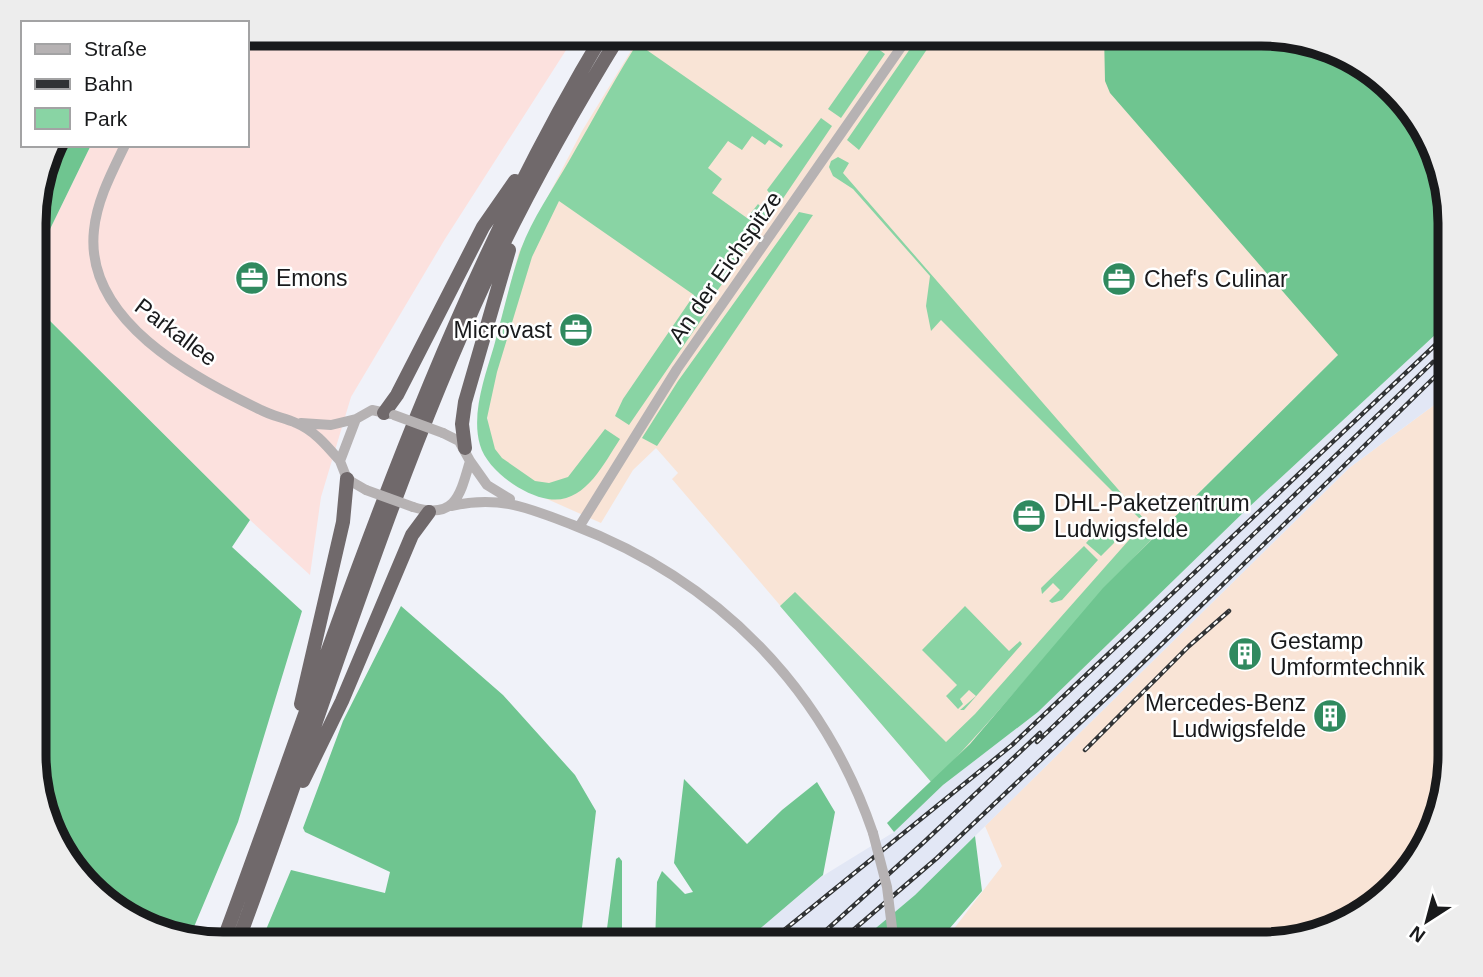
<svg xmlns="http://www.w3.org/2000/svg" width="1483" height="977" font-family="Helvetica,sans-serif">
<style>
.commercial{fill:#fce1de}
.industrial{fill:#f9e4d6}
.built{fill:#e2e7f5}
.green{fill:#89d4a4}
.forest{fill:#6fc590}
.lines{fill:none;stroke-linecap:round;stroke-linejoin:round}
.minor{stroke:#b6b2b3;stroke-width:10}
.highway{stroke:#70696b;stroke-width:14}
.rail-casing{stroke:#313335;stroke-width:4.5}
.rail{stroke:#fff;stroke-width:2;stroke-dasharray:5;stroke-linecap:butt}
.minor-bridge{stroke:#b6b2b3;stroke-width:10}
.labels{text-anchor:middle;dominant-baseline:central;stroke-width:5;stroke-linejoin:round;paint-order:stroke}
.street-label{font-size:23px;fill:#191a1c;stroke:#fff}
.poi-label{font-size:23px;fill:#191a1c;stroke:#fff;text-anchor:start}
.rim{fill:none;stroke:#191a1c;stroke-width:9}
</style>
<rect width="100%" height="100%" fill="#f0f2f9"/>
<!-- commercial -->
<path class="commercial" d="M 247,33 L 577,33 L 445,239 L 351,397 L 321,497 L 310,575 L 250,520 L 35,306 L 35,260 L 91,145 L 247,145 Z"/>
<!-- industrial -->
<path class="industrial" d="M 642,33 L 1261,33 L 1366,65 L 1425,128 L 1449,211 L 1338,355 L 1103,588 L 970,744 L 932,783 L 672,479 L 678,473 L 656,448 L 633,470 L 601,523 L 538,495 L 492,464 L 484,386 L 519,252 L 582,131 Z
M 1449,394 L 1449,766 L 1418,860 L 1355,919 L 1272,943 L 943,943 L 1002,866 L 985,826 L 1349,468 Z"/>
<!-- built -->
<path class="built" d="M 1449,322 L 1449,394 L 1349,468 L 915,895 L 857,944 L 787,944 L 783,939 L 777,944 L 742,944 L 821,877 L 894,832 L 943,785 L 1038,712 L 1248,508 Z"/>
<!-- green -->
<path class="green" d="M 644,33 L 649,33 L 641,46 L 783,145 L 781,148 L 769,140 L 765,145 L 752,136 L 742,150 L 728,141 L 708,168 L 722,179 L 712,193 L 747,218 L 758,204 L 771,217 L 709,302 L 708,310 L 629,425 L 615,416 L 623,399 L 694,295 L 559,201 L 532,257 L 497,372 L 487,418 L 495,449 L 502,458 L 535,481 L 549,483 L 568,477 L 605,429 L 620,439 C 603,465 584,505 548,499 C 523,495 487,470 480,445 C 471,414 485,376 494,346 C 503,314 510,281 521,249 C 532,219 553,189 569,161 C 594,118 617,74 644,33 Z
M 921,33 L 938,33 L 859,150 L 847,140 Z
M 873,45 L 885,54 L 841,118 L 828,109 Z
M 821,118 L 832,126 L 782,200 L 773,198 L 767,190 Z
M 838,157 L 849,163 L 843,173 L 1157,534 C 1078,613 1010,703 932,783 L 780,606 L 795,592 L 946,742 L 975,714 L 1144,523 L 941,320 L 931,331 L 926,306 L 930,276 L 853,189 L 833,176 L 829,167 L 831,161 Z
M 799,212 L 813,215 L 657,446 L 642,438 L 678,381 Z
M 1102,525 L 1115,538 L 1114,543 L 1101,556 L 1086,543 Z
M 1084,546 L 1098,560 L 1062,600 L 1052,603 L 1049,601 L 1060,590 L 1053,583 L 1042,594 L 1041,588 Z
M 965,606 L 1009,651 L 1020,641 L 1022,644 L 964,710 L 960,710 L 976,696 L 969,690 L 960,699 L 963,704 L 958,709 L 946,696 L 957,685 L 922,650 Z"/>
<!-- forest -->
<path class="forest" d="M 1104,33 L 1261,33 L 1366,65 L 1425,128 L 1449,211 L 1449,322 L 1248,508 L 1038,712 L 943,785 L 894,832 L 887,823 L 970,744 L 1103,588 L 1338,355 L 1110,93 L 1105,81 Z
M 51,145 L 91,145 L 35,260 L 35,198 Z
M 35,306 L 250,520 L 232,547 L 302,611 L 238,822 L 191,934 L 117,912 L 59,849 L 35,779 Z
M 401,606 L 503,695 L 575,775 L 596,811 L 580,944 L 260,944 L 291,870 L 385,893 L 390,872 L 305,832 L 303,828 L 343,721 Z
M 684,779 L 747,844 L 782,810 L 817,782 L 835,812 L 823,875 L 742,944 L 655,944 L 657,882 L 662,871 L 685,894 L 693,892 L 674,863 Z
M 975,836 L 982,891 L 937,943 L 857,944 L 915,895 Z
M 619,857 L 622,861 L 622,944 L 605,944 L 616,859 Z"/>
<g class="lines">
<!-- minor -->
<path class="minor" d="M 125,145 C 112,172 97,200 94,230 C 84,320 192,377 261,410 C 272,416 285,418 296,423 C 315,431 327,446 340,461
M 301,423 L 331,425 L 356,419
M 470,461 L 487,485 L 510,499
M 366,490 L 347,479 L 340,461 L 356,419 L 372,410 L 390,414
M 451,506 C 500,495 528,508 573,525 C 717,580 823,687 873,833
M 413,507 C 455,520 460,496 470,461 L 459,441 L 443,433
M 579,527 L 677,369 L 911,33"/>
<!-- highway -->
<path class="highway" d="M 384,413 L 397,395 L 483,227 L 515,181
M 465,448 L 462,424 L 465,402 L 509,250
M 301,704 L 343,522 L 347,479
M 303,781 L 342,701 L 412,535 L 429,512
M 222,944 C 337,635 433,316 604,33
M 237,944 C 319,724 386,497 484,284 C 524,198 571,114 621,33"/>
<!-- rail casing -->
<g class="rail-casing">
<path id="rail" d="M 1037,742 L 1433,362
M 1085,750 L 1189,646 L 1229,611
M 767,944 L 1012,745 L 1449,332
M 811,944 L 923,843 L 1040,733
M 837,944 L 937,858 L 1122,683 L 1449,363"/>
</g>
<!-- rail -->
<use href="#rail" class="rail"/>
<!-- minor-bridge -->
<path class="minor-bridge" d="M 394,415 L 443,433
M 366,490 L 413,507
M 873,833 L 887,887 L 894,944"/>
</g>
<!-- icons -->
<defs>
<g id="office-disc" transform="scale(1.75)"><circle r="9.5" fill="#308a5f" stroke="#fff"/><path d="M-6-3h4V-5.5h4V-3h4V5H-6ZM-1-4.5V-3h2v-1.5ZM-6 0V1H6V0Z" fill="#fff"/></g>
<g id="building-disc" transform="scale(1.75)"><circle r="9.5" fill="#308a5f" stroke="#fff"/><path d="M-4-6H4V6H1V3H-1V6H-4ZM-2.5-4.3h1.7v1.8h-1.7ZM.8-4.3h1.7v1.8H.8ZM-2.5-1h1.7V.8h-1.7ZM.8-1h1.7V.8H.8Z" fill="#fff"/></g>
</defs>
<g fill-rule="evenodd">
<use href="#office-disc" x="252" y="278"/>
<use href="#office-disc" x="1119" y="279"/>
<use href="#office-disc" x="576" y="330"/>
<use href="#office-disc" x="1029" y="516"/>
<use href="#building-disc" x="1245" y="654"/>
<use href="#building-disc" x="1330" y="716"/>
</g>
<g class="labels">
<!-- street labels -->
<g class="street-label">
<text transform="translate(725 267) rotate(-55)">An der Eichspitze</text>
<text transform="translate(176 332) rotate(37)">Parkallee</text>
</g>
<!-- poi labels -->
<g class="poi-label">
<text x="276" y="278">Emons</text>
<text x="1144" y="279">Chef's Culinar</text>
<text x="552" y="330" text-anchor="end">Microvast</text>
<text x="1054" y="503">DHL-Paketzentrum<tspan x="1054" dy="26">Ludwigsfelde</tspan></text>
<text x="1270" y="641">Gestamp<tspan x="1270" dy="26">Umformtechnik</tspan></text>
<text x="1306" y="703" text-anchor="end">Mercedes-Benz<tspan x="1306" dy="26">Ludwigsfelde</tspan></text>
</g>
</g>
<!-- crop -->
<path d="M0 0H1483V977H0ZM223 46H1261A177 177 0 0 1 1438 223V755A177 177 0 0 1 1261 932H223A177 177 0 0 1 46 755V223A177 177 0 0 1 223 46Z" fill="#ededed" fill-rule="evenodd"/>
<path class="rim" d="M223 46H1261A177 177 0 0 1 1438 223V755A177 177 0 0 1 1261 932H223A177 177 0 0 1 46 755V223A177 177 0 0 1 223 46Z"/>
<!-- legend -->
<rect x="21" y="21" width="228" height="126" fill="#ffffff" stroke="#a3a3a4" stroke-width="2"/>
<rect x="35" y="44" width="35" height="10" fill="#b6b2b3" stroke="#a3a3a4" stroke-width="2"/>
<text x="84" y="56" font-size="21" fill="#191a1c">Straße</text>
<rect x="35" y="79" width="35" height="10" fill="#313335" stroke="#a3a3a4" stroke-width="2"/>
<text x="84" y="91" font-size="21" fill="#191a1c">Bahn</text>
<rect x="35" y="108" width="35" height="21" fill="#89d4a4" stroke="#a3a3a4" stroke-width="2"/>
<text x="84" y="126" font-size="21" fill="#191a1c">Park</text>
<!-- north arrow -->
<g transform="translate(1427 921) rotate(216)" stroke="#ffffff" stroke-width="5" paint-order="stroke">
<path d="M0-5L12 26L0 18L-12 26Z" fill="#191a1c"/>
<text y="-10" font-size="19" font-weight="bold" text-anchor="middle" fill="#191a1c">N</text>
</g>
</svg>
